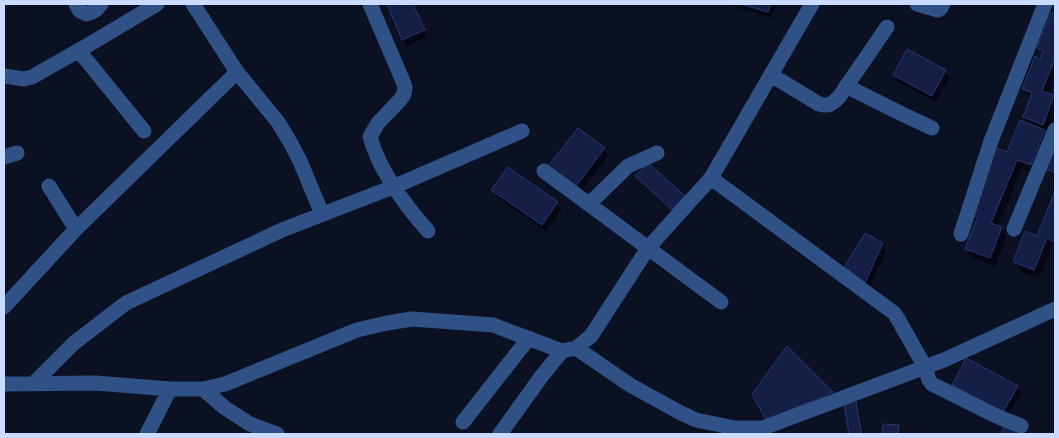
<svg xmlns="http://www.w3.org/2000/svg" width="1059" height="438" font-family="'Noto Sans',sans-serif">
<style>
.shadow{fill:#0007}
.building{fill:#151f45;stroke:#243573}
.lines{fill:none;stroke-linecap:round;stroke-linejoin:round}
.minor{stroke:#305186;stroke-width:15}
</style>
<rect width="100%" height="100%" fill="#0b1022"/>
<!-- shadow -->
<path class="shadow" d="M 391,4 L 413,4 L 427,37 L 407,46 L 389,5 Z
M 724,4 L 737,4 L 773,14 L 772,18 Z
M 746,4 L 776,4 L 774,12 Z
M 1052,14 L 1055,16 L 1055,79 L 1049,95 L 1053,96 L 1055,100 L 1055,114 L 1048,133 L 1044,132 L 1049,140 L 1036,174 L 1022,168 L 998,226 L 1001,228 L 1007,237 L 995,267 L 971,257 L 966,249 L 976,223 L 971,214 L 1008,154 L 1029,125 L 1024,117 L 1031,99 L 1029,98 L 1023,89 L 1043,55 L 1039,48 Z
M 945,71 L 949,78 L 936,102 L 898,82 L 895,75 Z
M 579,130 L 604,149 L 608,156 L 577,196 L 551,176 Z
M 1055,150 L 1055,179 L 1053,178 L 1048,169 Z
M 637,177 L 688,204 L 677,216 L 641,183 Z
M 493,190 L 557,203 L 561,210 L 546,231 L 497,197 Z
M 1055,194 L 1055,248 L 1052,247 L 1039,278 L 1020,271 L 1015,262 L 1038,238 Z
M 882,244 L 886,251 L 868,291 L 850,273 L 846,266 Z
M 787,348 L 832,393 L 837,401 L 773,428 Z
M 953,385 L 1017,387 L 1021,393 L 1007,418 L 957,392 Z
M 855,402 L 859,409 L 864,434 L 851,434 L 845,404 Z
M 884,425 L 898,427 L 901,431 L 900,434 L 884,434 Z"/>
<!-- building -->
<path class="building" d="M 387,4 L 413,4 L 425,30 L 402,40 Z
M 741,4 L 771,4 L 768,12 Z
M 1051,13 L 1055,14 L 1055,59 L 1042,91 L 1054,95 L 1043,125 L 1023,117 L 1032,93 L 1022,89 L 1035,56 L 1040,59 L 1043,51 L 1037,48 Z
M 907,49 L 946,70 L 932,96 L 893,75 Z
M 1020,120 L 1045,130 L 1031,165 L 1017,160 L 991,223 L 1002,227 L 990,258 L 965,249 L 977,218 L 969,214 L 996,148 L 1007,152 Z
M 578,128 L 605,148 L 573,190 L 546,169 Z
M 1055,147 L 1055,173 L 1046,169 Z
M 648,163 L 685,196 L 672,210 L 635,176 Z
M 508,167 L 558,202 L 542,225 L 491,190 Z
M 1055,191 L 1055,242 L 1047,238 L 1034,270 L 1013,262 L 1025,231 L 1037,236 Z
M 865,233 L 883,243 L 864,285 L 845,266 Z
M 787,346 L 833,392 L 766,420 L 752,394 Z
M 966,358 L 1018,386 L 1003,412 L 952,385 Z
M 856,401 L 862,434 L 849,434 L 844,403 Z
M 883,424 L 899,425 L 898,434 L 882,434 Z
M 1003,427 L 1024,432 L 1023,434 L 1001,434 Z"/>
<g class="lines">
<!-- minor -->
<path class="minor" d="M 76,4 L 79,10 L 86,14 C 94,12 97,10 101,4
M 193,4 L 237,72 L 278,122 L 290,142 L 300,161 L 322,214
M 370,4 L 402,79 L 405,87 L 404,94 L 400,100 L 378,123 L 370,137 C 380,172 404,204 428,231
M 917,4 L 938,10 L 941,8 L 943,4
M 79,51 L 144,131
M 771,75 L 819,104 C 829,107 832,104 839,97 L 887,27
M 4,76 L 24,79 L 32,77 L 90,44 L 157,4
M 846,86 L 902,114 L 932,128
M 4,157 L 17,153
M 544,171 L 721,302
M 711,178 L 894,313 L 898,319 L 925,367 L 929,380 L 932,384 L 994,415 L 1021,426
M 49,186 L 76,229
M 589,204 L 628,166 L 657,153
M 1014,229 L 1055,130
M 961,234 L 991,141 L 1045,4
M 4,307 L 76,229 L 237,72
M 576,348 L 630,385 L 679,412 L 696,420 L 735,428 L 763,428 L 944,360 L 1055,309
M 34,383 L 74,343 L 126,303 L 282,230 L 393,187 L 522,131
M 4,384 L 96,383 L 170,389 L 203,389 L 225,384 L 357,330 L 387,323 L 412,319 L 493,325 L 562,351 L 576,348 L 591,336 L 648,248 L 711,178 L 812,4
M 203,389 L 225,408 L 250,424 L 277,434
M 463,422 L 529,338
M 147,434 L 170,389
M 500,434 L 541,377 L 562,351"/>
</g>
<!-- border -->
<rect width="1059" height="438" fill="none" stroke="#cbdbff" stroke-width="10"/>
</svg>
